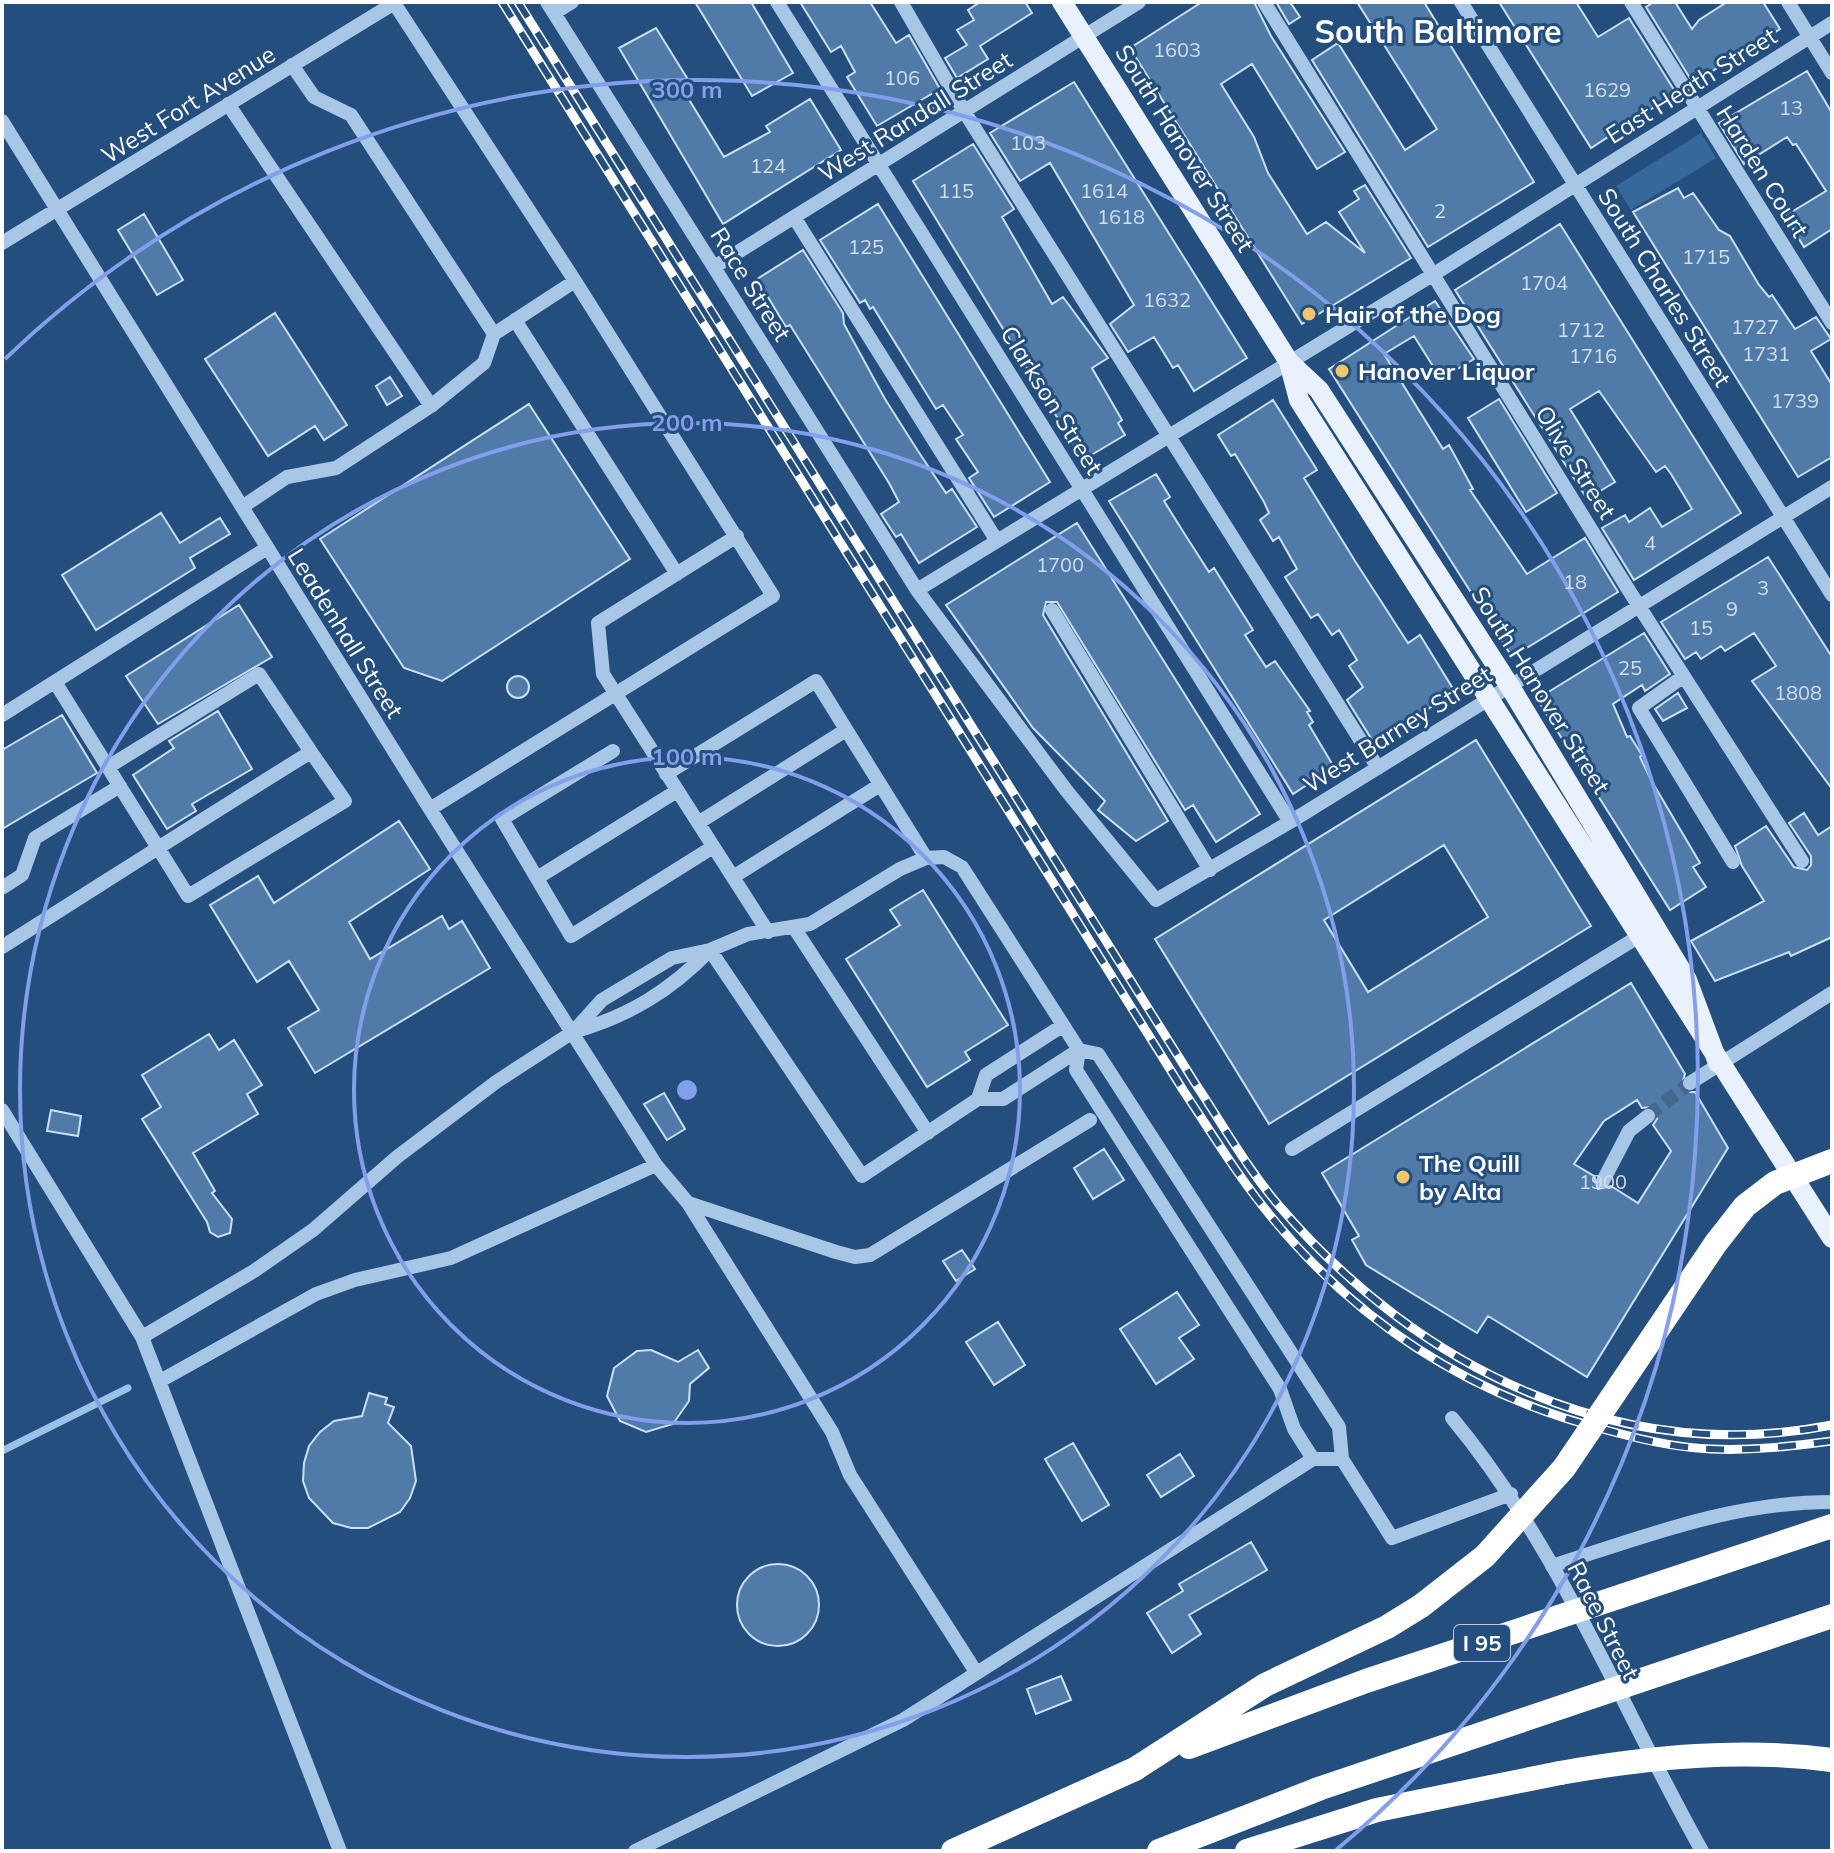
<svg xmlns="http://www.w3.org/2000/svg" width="1834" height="1853" font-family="Mulish,sans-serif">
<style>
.green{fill:#37689b}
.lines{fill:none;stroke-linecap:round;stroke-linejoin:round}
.stream{stroke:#9cc1e7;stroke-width:7}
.building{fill:#507ba8;stroke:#cbdff5;stroke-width:2;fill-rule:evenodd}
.minor-tunnel{stroke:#446990;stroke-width:14;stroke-dasharray:14 7;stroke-linecap:butt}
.minor{stroke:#a8c6e6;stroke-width:14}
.major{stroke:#e9f1fd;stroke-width:20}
.highway{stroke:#fff;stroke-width:24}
.rail-casing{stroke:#fff;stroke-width:9}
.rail{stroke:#234e7d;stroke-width:6;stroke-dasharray:18;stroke-linecap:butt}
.highway-bridge{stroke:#fff;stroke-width:24}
.ring{fill:none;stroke:#839eea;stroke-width:4}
.poi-dot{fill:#f0c56b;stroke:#234e7d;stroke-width:3}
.labels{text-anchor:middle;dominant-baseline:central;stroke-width:6;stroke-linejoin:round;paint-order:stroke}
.number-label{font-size:20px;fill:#d3dee9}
.shield{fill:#234e7d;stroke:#bdcad8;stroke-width:2}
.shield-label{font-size:22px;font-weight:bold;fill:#fff}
.street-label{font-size:24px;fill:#fff;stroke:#234e7d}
.poi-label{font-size:24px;font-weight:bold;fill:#fff;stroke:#234e7d;text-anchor:start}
.district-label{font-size:32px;font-weight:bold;fill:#fff;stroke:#234e7d}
.centre{fill:#839eea;stroke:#234e7d;stroke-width:4}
.ring-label{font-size:24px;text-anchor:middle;font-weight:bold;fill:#839eea;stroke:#234e7d;stroke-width:6;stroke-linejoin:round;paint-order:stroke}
</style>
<rect width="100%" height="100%" fill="#234e7d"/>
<!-- green -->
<path class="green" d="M 1701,133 L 1716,158 L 1631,210 L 1616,186 Z"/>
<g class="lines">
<!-- stream -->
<path class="stream" d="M 2,1451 L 128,1388"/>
</g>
<!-- building -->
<path class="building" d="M 695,2 L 751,2 L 793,73 L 752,96 Z
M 800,2 L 870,2 L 896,43 L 909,35 L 940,89 L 877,126 L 847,77 L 855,72 L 841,46 L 831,52 Z
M 980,2 L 1025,2 L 1032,13 L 980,46 L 988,59 L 957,78 L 945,58 L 967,45 L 957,30 L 974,20 L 968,10 Z
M 1202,2 L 1254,2 L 1271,36 L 1345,152 L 1317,169 L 1252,64 L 1221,84 L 1254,137 L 1268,173 L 1307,234 L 1326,222 L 1365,253 L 1339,212 L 1359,199 L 1354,191 L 1365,185 L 1411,258 L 1302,324 L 1130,48 Z
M 1276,2 L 1290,2 L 1300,17 L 1289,24 Z
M 1357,2 L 1424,2 L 1534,182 L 1428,247 L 1312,60 L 1338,43 L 1405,150 L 1437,129 Z
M 1499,2 L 1576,2 L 1598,37 L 1629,18 L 1676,93 L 1591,148 Z
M 1654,2 L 1675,2 L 1692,29 L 1699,20 L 1727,2 L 1763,2 L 1780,29 L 1693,83 L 1646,7 Z
M 656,28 L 687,78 L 679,83 L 724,157 L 770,132 L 766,126 L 810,99 L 841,150 L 723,224 L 619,48 Z
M 1807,71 L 1832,113 L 1832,229 L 1804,247 L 1785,216 L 1826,191 L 1796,144 L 1793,145 L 1787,137 L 1744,164 L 1719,123 Z
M 1074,82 L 1247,358 L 1194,391 L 1178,365 L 1173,368 L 1154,337 L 1128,352 L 1110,324 L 1134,305 L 1050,163 L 1020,181 L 990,133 Z
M 973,144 L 1014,209 L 1002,217 L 1052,304 L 1063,297 L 1108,358 L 1092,368 L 1122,420 L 1118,423 L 1125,435 L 1083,460 L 913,181 Z
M 1678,188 L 1684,198 L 1693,193 L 1719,230 L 1730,236 L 1759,285 L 1769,297 L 1772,295 L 1795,329 L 1816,317 L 1831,339 L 1811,351 L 1832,385 L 1832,457 L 1798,477 L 1633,212 Z
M 878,204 L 1050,482 L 994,517 L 969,478 L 978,472 L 956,439 L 963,435 L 943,405 L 936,409 L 873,307 L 870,309 L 865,300 L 860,303 L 820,240 Z
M 144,214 L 183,280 L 157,295 L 118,230 Z
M 1560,224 L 1741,513 L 1634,580 L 1602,528 L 1625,515 L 1629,522 L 1650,508 L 1662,527 L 1692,509 L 1671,474 L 1665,466 L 1656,472 L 1599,391 L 1570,409 L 1615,482 L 1587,499 L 1455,290 Z
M 803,250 L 843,313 L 844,324 L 885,399 L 918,451 L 946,493 L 952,489 L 977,527 L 919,563 L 901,534 L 896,537 L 881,514 L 899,502 L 889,483 L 790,325 L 786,327 L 757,279 Z
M 1435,301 L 1474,359 L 1441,379 L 1414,336 L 1384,354 L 1443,449 L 1449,445 L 1473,489 L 1470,490 L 1527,574 L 1585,538 L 1618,592 L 1512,657 L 1329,369 Z
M 275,313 L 347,425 L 324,440 L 315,426 L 268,456 L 205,359 Z
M 390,377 L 402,396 L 387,405 L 376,386 Z
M 1499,399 L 1557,493 L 1526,512 L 1468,418 Z
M 1273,400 L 1317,470 L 1304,478 L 1355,561 L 1408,643 L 1420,635 L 1455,692 L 1374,743 L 1347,700 L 1363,687 L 1349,666 L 1357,660 L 1339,630 L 1332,635 L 1318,614 L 1311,618 L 1285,577 L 1297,569 L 1279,537 L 1273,541 L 1260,520 L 1269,513 L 1264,502 L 1235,454 L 1231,456 L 1218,435 Z
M 529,404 L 630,559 L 442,681 L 404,668 L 320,539 Z
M 1156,474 L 1170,497 L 1164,501 L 1184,533 L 1209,572 L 1214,568 L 1253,630 L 1245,635 L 1266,667 L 1275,661 L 1310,711 L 1307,712 L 1313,722 L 1309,725 L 1334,767 L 1293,794 L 1109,501 Z
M 161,513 L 180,543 L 220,518 L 230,534 L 190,558 L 195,568 L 96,630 L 62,575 Z
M 1077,523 L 1260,814 L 1216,842 L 1193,805 L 1185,810 L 1057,602 L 1046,602 L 1043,615 L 1168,821 L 1136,841 L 1098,810 L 1105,801 L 1033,728 L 946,605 Z
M 1768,557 L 1832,657 L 1832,789 L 1752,681 L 1776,666 L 1754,633 L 1725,651 L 1721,646 L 1701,659 L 1696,652 L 1685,659 L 1661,622 Z
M 239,605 L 272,657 L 158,724 L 126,676 Z
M 1644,633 L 1670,674 L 1645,691 L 1642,685 L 1613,704 L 1627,737 L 1630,736 L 1642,755 L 1640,757 L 1651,780 L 1700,863 L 1693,867 L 1706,887 L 1670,910 L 1537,699 Z
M507 687a11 11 0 1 1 22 0a11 11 0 1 1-22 0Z
M 1678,693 L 1687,708 L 1663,721 L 1655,709 Z
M 218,711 L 252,769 L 192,804 L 196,811 L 167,829 L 133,775 L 174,748 L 169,741 Z
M 62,715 L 97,773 L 2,829 L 2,750 Z
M 1476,740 L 1591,926 L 1269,1124 L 1155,939 ZM 1444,845 L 1488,917 L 1368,992 L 1324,920 Z
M 1804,813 L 1818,835 L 1832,826 L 1832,937 L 1791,956 L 1789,952 L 1715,981 L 1691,941 L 1764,901 L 1742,866 L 1735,846 L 1766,826 L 1794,867 L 1807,870 L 1811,865 L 1811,856 L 1789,823 Z
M 399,821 L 430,869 L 349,922 L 370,959 L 442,916 L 449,929 L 462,921 L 490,968 L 315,1073 L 288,1028 L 319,1010 L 289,961 L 257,982 L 210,905 L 258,876 L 274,903 Z
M 923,890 L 1008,1025 L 965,1052 L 970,1060 L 927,1087 L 846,959 L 900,925 L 890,910 Z
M 1631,983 L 1685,1074 L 1681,1088 L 1686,1092 L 1695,1092 L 1728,1148 L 1587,1377 L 1488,1316 L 1477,1333 L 1366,1265 L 1352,1240 L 1359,1236 L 1322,1173 ZM 1637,1100 L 1642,1108 L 1651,1107 L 1656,1110 L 1657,1119 L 1653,1125 L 1671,1151 L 1638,1203 L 1611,1186 L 1598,1189 L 1594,1176 L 1574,1164 L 1604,1121 Z
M 209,1034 L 219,1050 L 234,1040 L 262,1085 L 247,1094 L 258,1114 L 193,1153 L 215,1191 L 212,1193 L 232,1219 L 230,1233 L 218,1237 L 210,1232 L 207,1222 L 142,1119 L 161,1107 L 142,1075 Z
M 664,1093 L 685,1129 L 667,1140 L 644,1104 Z
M 51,1110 L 81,1116 L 78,1136 L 47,1131 Z
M 1104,1149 L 1124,1180 L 1093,1199 L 1074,1168 Z
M 962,1250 L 975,1269 L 956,1281 L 943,1261 Z
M 1177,1292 L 1199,1325 L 1179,1338 L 1194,1359 L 1156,1384 L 1120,1329 Z
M 998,1322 L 1025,1365 L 994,1385 L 966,1342 Z
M 651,1350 L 678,1362 L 698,1350 L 709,1368 L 690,1384 L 689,1401 L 673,1424 L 646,1432 L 620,1421 L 607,1396 L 614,1368 L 637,1351 Z
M 369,1393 L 387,1398 L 385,1404 L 394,1407 L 388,1423 L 411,1446 L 416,1481 L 410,1498 L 400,1512 L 368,1528 L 351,1528 L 333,1523 L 309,1498 L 303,1481 L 304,1463 L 309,1446 L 320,1432 L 334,1421 L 362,1416 Z
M 1073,1443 L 1109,1505 L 1082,1521 L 1045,1459 Z
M 1180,1454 L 1194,1476 L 1161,1497 L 1147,1475 Z
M 1251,1542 L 1267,1570 L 1189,1615 L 1201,1634 L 1172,1653 L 1147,1613 L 1183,1591 L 1179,1584 Z
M737 1605a41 41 0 1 1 82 0a41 41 0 1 1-82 0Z
M 1061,1676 L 1071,1700 L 1036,1714 L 1027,1689 Z"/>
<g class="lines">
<!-- minor-tunnel -->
<path class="minor-tunnel" d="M 1648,1116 L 1690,1083"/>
<!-- minor -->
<path class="minor" d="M 547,2 L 917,590 L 1066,790 L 1156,900 L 1290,822 L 1832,487
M 777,2 L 1290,822
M 901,2 L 964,111 L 1378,768
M 1264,2 L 1628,589 L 1802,861
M 1461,2 L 1832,595
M 1631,2 L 1832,323
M 1788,2 L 1832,73
M 394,3 L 575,281 L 773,596 L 430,809
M 554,13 L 572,2
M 292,65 L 314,97 L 351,115 L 494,334
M 228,104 L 431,406 L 336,468 L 287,477 L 242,507
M 2,121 L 430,809 L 656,1165 L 688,1203 L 832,1432 L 850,1475 L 976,1672
M 794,217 L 997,541
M 2,243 L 396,2
M 714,267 L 1139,2
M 515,320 L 677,574
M 431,406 L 484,363 L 494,334 L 575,281
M 737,536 L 598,623 L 603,674 L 768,932
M 917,590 L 1434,274 L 1832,23
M 1052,610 L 1210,870
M 1684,676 L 1639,708 L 1733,862
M 2,715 L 267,548
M 613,751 L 502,819 L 571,936 L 713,847
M 108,767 L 259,674 L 311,752
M 666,774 L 816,681 L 926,858
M 698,823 L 846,730
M 733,877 L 880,785
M 537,878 L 677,791
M 2,888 L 22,875 L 35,838 L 120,786
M 795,929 L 928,1133
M 2,947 C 105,882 207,816 311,752 L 345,801 L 188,896 L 55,682
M 710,950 L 862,1176 L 978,1099 L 1003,1099 L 1079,1050 L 1098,1054 L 1339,1427 L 1342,1459 L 1392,1538 L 1511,1494
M 573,1032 C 629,1016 670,991 710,950
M 1690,1083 L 1832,993
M 978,1099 L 986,1075 L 1062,1026
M 2,1110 L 142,1337 L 254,1271 L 313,1230 L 397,1157 L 496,1082 L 573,1032 L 602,1000 L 672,958 L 710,950 L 748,934 L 810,924 L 900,869 L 926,858 L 944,857 L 962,867 L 1079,1050 L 1076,1070 L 1280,1389 L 1294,1429 L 1313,1459
M 1292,1149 L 1638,937
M 1603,1181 L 1629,1131 L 1648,1116
M 688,1203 L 836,1252 L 855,1257 L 870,1255 L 1090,1120
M 142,1337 L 340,1851
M 160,1381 L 316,1294 L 355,1280 L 451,1258 L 656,1165
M 1452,1418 C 1558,1545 1621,1707 1702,1851
M 1552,1566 C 1646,1536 1732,1502 1832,1502
M 635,1851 L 903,1720 L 1313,1459 L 1342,1459"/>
<!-- major -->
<path class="major" d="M 1062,2 L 1289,362 L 1319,390 L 1509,685 L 1687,980 L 1718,1063
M 1289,362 L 1299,400 L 1832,1238"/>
<!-- highway -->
<path class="highway" d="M 953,1851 L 1135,1769
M 1247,1851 L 1377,1810 L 1560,1773"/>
<!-- rail casing -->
<g class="rail-casing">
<path id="rail" d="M 502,2 L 1183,1090 C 1211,1132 1237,1175 1269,1214 C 1359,1325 1473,1397 1610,1431 C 1643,1440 1677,1448 1711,1449 C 1752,1451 1792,1446 1832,1441
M 518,2 L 1195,1083 C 1223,1125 1248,1170 1281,1208 C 1419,1368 1618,1467 1832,1425"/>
</g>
<!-- rail -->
<use href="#rail" class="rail"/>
<!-- highway-bridge -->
<path class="highway-bridge" d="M 1189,1747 L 1366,1681 L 1832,1526
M 1135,1769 L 1265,1685 L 1387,1627 L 1421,1606 L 1485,1556 L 1564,1468 L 1716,1243 L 1745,1206 L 1775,1183 L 1832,1161
M 1560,1773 C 1650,1757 1741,1748 1832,1760
M 1159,1851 L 1321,1788 L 1832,1616"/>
</g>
<!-- distance rings -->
<g class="ring">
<circle cx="687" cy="1090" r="333"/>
<circle cx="687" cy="1090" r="667"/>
<path d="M5 359A1000 1000 0 1 1 1336 1850"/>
</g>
<!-- markers -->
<g class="poi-dot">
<circle cx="1309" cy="314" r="8"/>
<circle cx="1342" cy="371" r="8"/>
<circle cx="1403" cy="1177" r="8"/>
</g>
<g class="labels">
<!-- number labels -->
<g class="number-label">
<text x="1177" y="49">1603</text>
<text x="902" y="77">106</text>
<text x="1607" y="89">1629</text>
<text x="1791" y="107">13</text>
<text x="1028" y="142">103</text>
<text x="768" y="165">124</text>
<text x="956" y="190">115</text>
<text x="1104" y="190">1614</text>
<text x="1440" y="210">2</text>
<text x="1121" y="216">1618</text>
<text x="866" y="246">125</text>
<text x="1706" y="256">1715</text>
<text x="1544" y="282">1704</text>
<text x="1167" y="299">1632</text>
<text x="1755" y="326">1727</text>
<text x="1581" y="329">1712</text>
<text x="1766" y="353">1731</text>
<text x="1593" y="355">1716</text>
<text x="1795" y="400">1739</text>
<text x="1650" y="542">4</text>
<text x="1060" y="564">1700</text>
<text x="1575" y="581">18</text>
<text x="1763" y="587">3</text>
<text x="1732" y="608">9</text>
<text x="1701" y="627">15</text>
<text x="1630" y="667">25</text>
<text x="1798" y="692">1808</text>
<text x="1603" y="1181">1900</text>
</g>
<!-- shield labels -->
<rect class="shield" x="1454" y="1625" width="56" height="36" rx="6"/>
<g class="shield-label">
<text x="1482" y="1643">I 95</text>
</g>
<!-- street labels -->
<g class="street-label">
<text transform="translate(1691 85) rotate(-32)">East Heath Street</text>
<text transform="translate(188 104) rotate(-32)">West Fort Avenue</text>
<text transform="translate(915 116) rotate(-32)">West Randall Street</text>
<text transform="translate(1185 148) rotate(58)">South Hanover Street</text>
<text transform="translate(1763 171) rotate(58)">Harden Court</text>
<text transform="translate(751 284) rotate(58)">Race Street</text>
<text transform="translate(1665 287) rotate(58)">South Charles Street</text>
<text transform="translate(1052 400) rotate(58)">Clarkson Street</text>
<text transform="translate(1576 462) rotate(58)">Olive Street</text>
<text transform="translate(346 633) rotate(58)">Leadenhall Street</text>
<text transform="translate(1541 690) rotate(58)">South Hanover Street</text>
<text transform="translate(1397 729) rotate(-32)">West Barney Street</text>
<text transform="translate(1604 1620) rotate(63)">Race Street</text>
</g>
<!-- poi labels -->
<g class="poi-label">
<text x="1325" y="314">Hair of the Dog</text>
<text x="1358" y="371">Hanover Liquor</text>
<text x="1419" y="1163">The Quill<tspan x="1419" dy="28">by Alta</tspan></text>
</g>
<!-- district labels -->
<g class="district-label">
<text x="1438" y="31">South Baltimore</text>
</g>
</g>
<circle cx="687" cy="1090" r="12" class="centre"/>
<g class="ring-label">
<text x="687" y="98">300 m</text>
<text x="687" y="431">200 m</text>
<text x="687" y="765">100 m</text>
</g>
<!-- border -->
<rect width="1834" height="1853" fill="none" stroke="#ffffff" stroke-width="8"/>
</svg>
